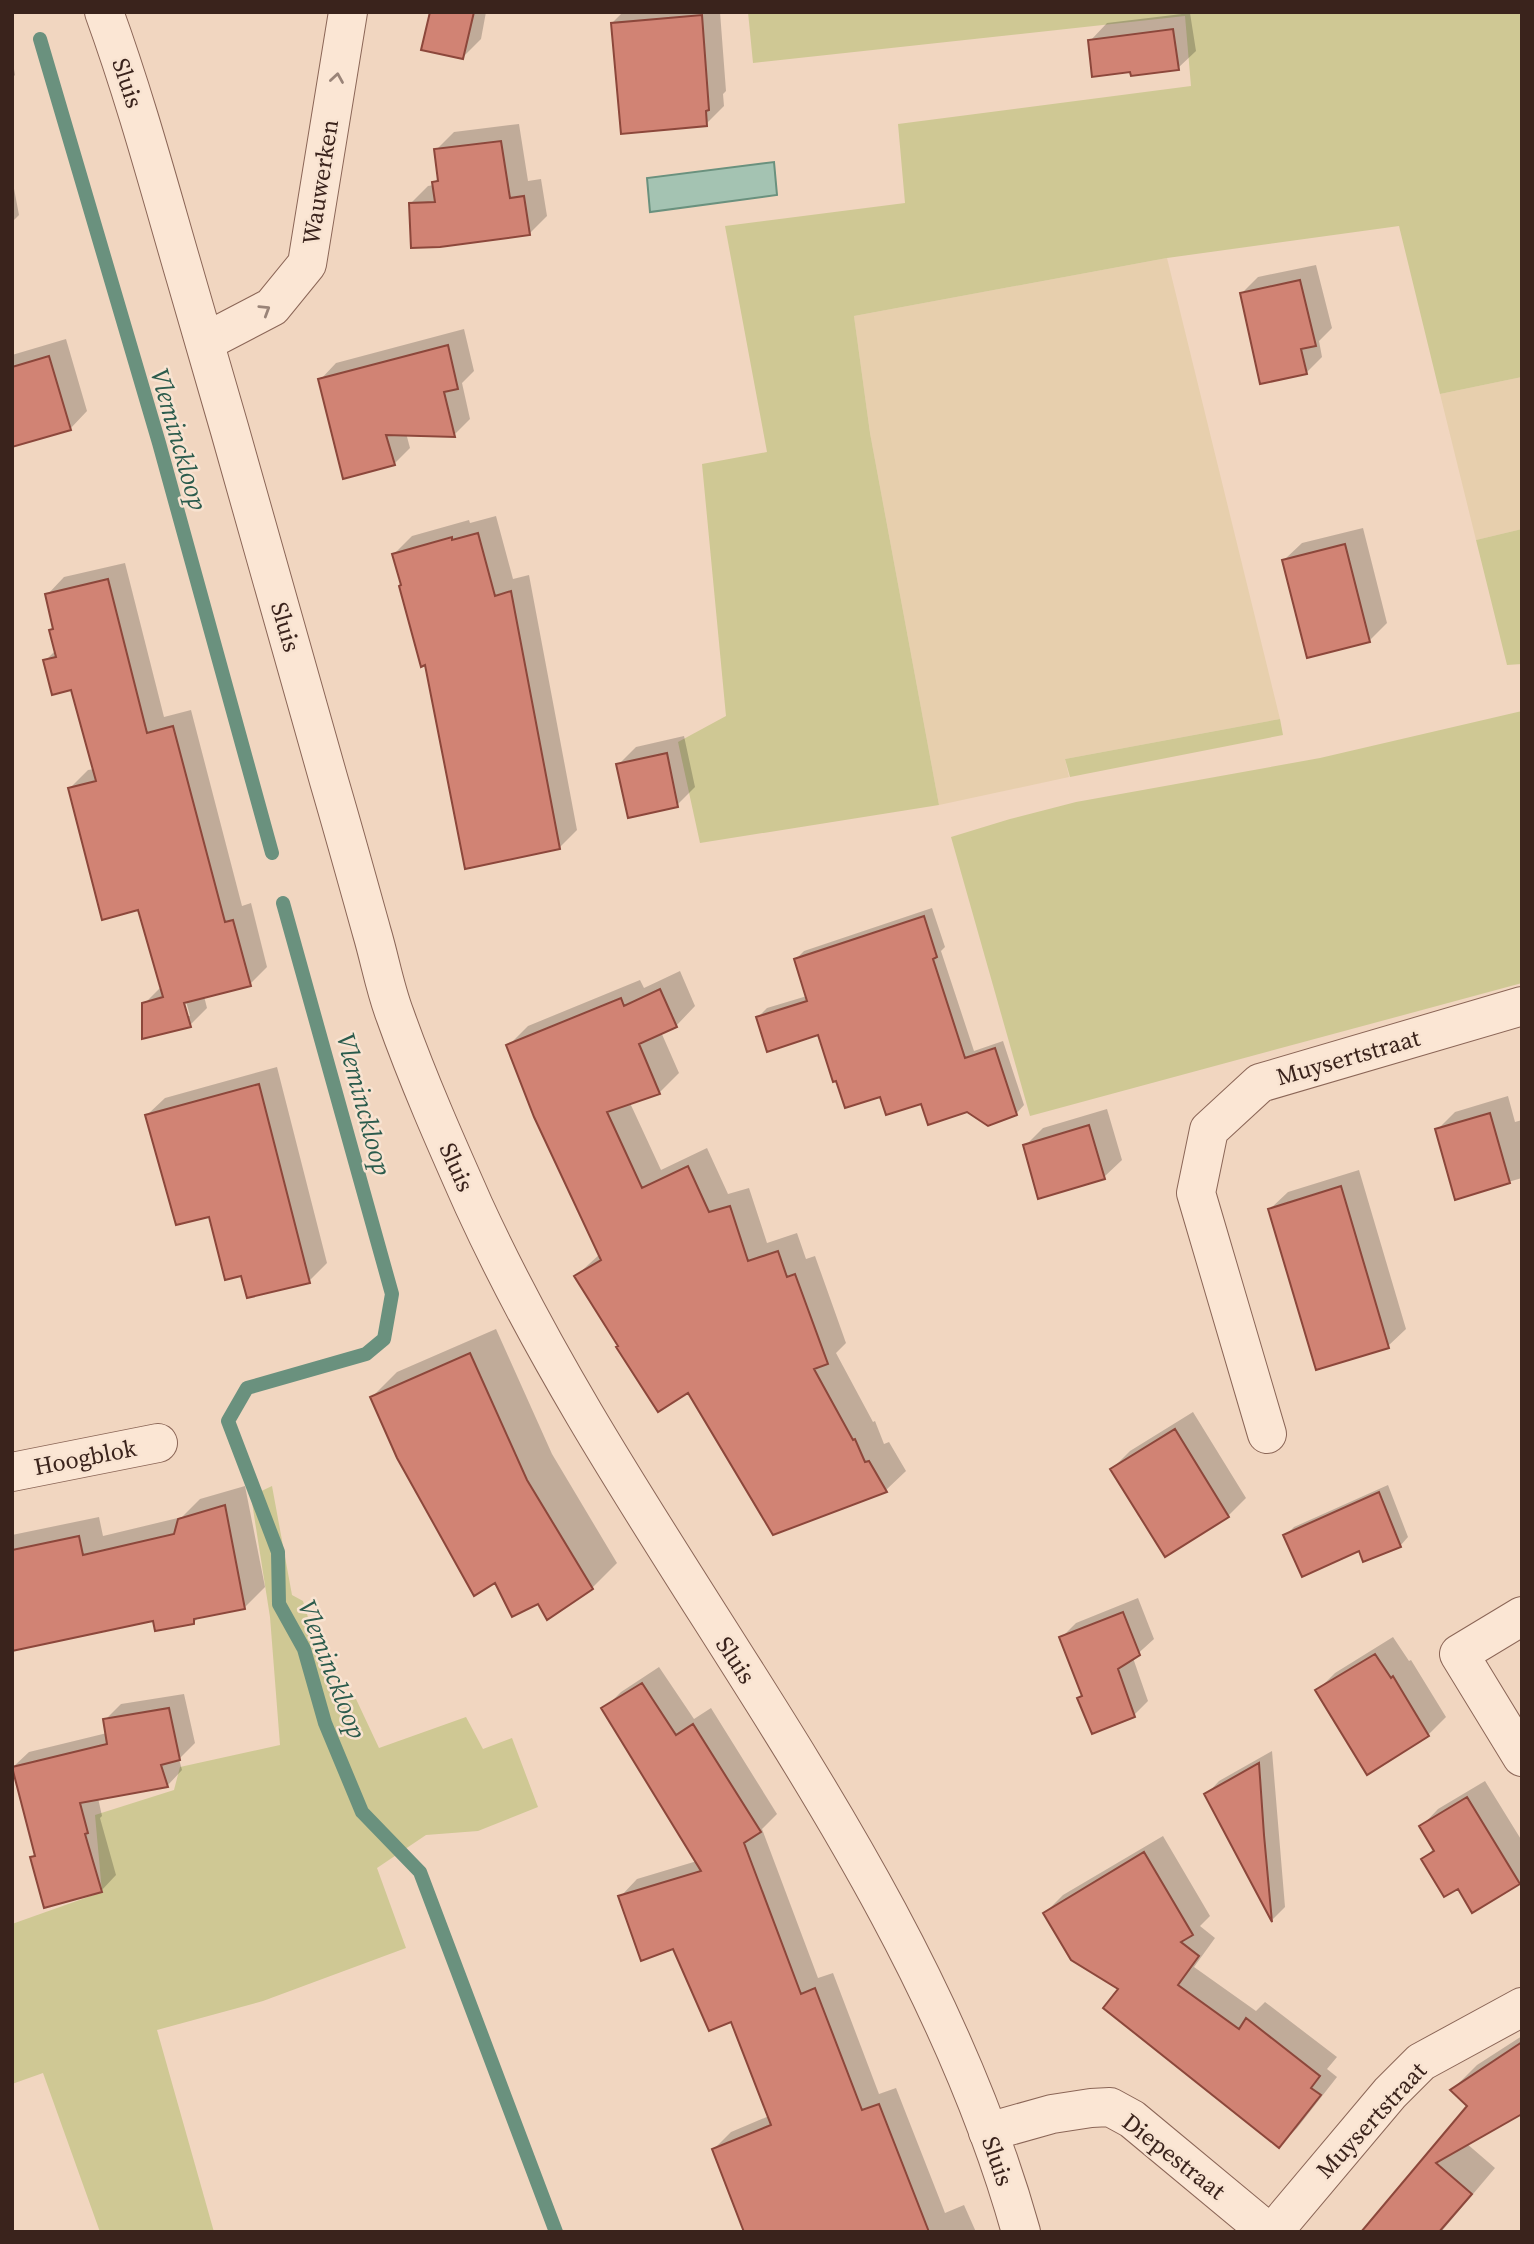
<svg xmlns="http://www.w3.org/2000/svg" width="1534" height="2244" font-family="'Source Serif 4',serif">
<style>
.farmland{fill:#e7cfad}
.green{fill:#cfc894}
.water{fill:#a4c3b2;stroke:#6a917e;stroke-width:2}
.shadow{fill:#0003;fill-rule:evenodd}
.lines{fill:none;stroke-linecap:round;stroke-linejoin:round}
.stream{stroke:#6a917e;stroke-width:14}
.building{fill:#d18374;stroke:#8c473b;stroke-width:2}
.minor-casing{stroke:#8b6657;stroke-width:40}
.tertiary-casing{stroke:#8b6657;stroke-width:40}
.minor{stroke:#fbe6d4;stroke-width:38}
.tertiary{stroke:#fbe6d4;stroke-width:38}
.oneway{stroke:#9a8478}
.labels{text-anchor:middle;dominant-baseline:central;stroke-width:5;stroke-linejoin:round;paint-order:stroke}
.street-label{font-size:24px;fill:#3a231c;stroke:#f8e3d1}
.water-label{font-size:26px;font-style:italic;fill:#2b5b4c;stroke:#f8e3d1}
</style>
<rect width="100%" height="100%" fill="#f1d6c0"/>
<!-- farmland -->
<path class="farmland" d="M 1167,258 L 1280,719 L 1065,759 L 1069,777 L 939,805 L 870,433 L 854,316 Z
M 1522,377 L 1522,529 L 1476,540 L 1440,394 Z"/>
<!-- green -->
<path class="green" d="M 748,12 L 1522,12 L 1522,377 L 1440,394 L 1399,226 L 1167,258 L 854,316 L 870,433 L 939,805 L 700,843 L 678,742 L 726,716 L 702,464 L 767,452 L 725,226 L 905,203 L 898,124 L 1191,86 L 1185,16 L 753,63 Z
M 1522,529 L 1522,664 L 1507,665 L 1476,540 Z
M 1522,711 L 1522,983 L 1030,1116 L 951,837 L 1010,819 L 1076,802 L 1320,758 Z
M 1280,719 L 1283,735 L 1070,777 L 1065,759 Z
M 272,1486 L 292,1595 L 303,1601 L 334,1703 L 356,1699 L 379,1748 L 466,1717 L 483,1749 L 512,1738 L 538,1807 L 478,1831 L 426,1835 L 377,1868 L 406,1948 L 263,2001 L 157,2030 L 214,2232 L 100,2232 L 43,2073 L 12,2084 L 12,1924 L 102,1892 L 95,1815 L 174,1790 L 180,1767 L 280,1745 L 270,1617 L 251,1496 Z"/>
<!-- water -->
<path class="water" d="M 774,162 L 777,195 L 650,212 L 647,178 Z"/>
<!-- shadow -->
<path class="shadow" d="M 431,12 L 486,12 L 481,39 L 463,57 Z
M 623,12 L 720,12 L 726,91 L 723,94 L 724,106 L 706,124 L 612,23 Z
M 1190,13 L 1196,51 L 1178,68 L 1132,70 L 1090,41 L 1107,23 Z
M 12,57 L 15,75 L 12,78 Z
M 519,124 L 528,181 L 541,179 L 547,216 L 529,234 L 411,203 L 428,186 L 434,185 L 434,182 L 440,177 L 436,150 L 454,132 Z
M 12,178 L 19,215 L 12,222 Z
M 1316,265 L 1332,328 L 1319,341 L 1322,357 L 1306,373 L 1242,293 L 1258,277 Z
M 464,329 L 474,371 L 462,383 L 470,419 L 454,435 L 406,433 L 410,448 L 394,464 L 320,380 L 336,363 Z
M 66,339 L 87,411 L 70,429 L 12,441 L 12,355 Z
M 496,516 L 513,579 L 529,575 L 577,830 L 559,848 L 427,663 L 394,554 L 412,536 L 469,520 L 470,523 Z
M 1363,528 L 1387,623 L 1369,641 L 1284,560 L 1302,543 Z
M 125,563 L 164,717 L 191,710 L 242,906 L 251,903 L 267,967 L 250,984 L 204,996 L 207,1008 L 190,1025 L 144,1004 L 162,986 L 139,908 L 70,788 L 88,770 L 94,769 L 72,688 L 45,661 L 56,650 L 51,630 L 55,626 L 47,595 L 64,577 ZM 184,994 L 190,1016 L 186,1016 L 180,995 Z
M 684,736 L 695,787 L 677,805 L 618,765 L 636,747 Z
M 932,908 L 945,947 L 941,951 L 974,1051 L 1003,1041 L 1024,1105 L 1016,1114 L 967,1111 L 881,1095 L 819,1033 L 758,1017 L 767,1008 L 807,996 L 796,959 L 804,951 Z
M 680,971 L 695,1006 L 676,1026 L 661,1032 L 679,1073 L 659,1093 L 630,1103 L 661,1170 L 707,1148 L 728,1194 L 749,1188 L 767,1243 L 797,1233 L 806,1259 L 815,1256 L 846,1343 L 836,1353 L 873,1422 L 875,1421 L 884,1444 L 889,1442 L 906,1471 L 886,1490 L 774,1533 L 688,1391 L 620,1346 L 576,1276 L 600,1254 L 508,1046 L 528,1026 L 640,980 L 644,988 Z
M 277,1067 L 327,1263 L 309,1281 L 211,1215 L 147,1115 L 165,1098 Z
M 1508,1096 L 1515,1122 L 1522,1120 L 1522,1178 L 1456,1197 L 1437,1130 L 1455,1112 Z
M 1107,1109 L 1122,1160 L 1104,1177 L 1025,1146 L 1043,1128 Z
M 1359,1170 L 1406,1329 L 1388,1346 L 1270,1209 L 1288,1192 Z
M 496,1329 L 552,1454 L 617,1563 L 592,1588 L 538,1602 L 496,1581 L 372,1397 L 397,1372 Z
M 1193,1412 L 1246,1498 L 1228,1516 L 1112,1469 L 1130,1451 Z
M 1388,1485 L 1408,1537 L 1400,1546 L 1360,1548 L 1285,1536 L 1294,1527 Z
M 245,1486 L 265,1587 L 244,1608 L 199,1617 L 194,1622 L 155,1619 L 12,1649 L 12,1535 L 99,1517 L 103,1536 L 182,1517 L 200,1499 Z
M 1138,1598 L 1154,1639 L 1133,1658 L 1148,1701 L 1134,1715 L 1079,1698 L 1084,1694 L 1061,1638 L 1076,1623 Z
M 1393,1637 L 1409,1661 L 1411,1660 L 1446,1717 L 1428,1735 L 1368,1772 L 1317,1691 L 1335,1673 Z
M 659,1667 L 694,1719 L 711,1708 L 777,1814 L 762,1829 L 818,1978 L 833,1973 L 879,2094 L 896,2088 L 945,2213 L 964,2205 L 976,2232 L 746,2232 L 714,2149 L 731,2132 L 769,2116 L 732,2020 L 674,1947 L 620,1897 L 637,1879 L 697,1861 L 604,1709 L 621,1692 Z
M 184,1694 L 195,1743 L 179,1759 L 182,1770 L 167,1786 L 98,1798 L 102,1816 L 100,1818 L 116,1875 L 101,1891 L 32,1858 L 36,1854 L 13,1767 L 29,1752 L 107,1733 L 105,1720 L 121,1704 Z
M 1272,1751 L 1285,1907 L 1273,1919 L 1206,1795 L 1219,1781 Z
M 1485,1781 L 1522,1841 L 1522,1879 L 1519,1882 L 1458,1887 L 1423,1860 L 1434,1848 L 1421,1827 L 1438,1809 Z
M 1163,1836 L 1210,1916 L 1200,1926 L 1215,1938 L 1194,1967 L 1256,2011 L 1265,2002 L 1337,2057 L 1327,2069 L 1337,2077 L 1297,2128 L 1279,2146 L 1045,1913 L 1063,1895 Z
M 1522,2036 L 1522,2112 L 1466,2143 L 1495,2168 L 1441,2232 L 1387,2232 L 1470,2106 L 1452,2090 L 1477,2065 Z"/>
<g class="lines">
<!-- stream -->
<path class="stream" d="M 40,39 L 159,443 L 272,853
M 283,903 L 392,1294 L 384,1339 L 366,1354 L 247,1388 L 228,1421 L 278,1552 L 279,1604 L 304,1649 L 325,1723 L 362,1812 L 420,1872 L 556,2232"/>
</g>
<!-- building -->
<path class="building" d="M 430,12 L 474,12 L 463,59 L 421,50 Z
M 702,15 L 709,110 L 706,111 L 707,126 L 621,134 L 611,23 Z
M 1173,29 L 1179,70 L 1131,76 L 1130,72 L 1092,77 L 1088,40 Z
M 501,141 L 510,198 L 524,196 L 530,235 L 440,247 L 411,248 L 409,203 L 435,202 L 432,182 L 438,181 L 434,149 Z
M 1300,280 L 1316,346 L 1301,349 L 1307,374 L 1260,384 L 1240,293 Z
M 448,345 L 458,389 L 444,392 L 455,437 L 386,435 L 395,465 L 343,479 L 318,379 Z
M 49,356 L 71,430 L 12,447 L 12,367 Z
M 478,533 L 495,596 L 511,591 L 560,849 L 465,869 L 425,665 L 421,667 L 399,586 L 401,585 L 392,554 L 452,537 L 452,540 Z
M 1345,544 L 1370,642 L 1307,658 L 1282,560 Z
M 108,579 L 147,733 L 173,726 L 225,922 L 233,920 L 251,986 L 184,1003 L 191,1027 L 142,1039 L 142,1003 L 163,997 L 138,910 L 102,920 L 68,788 L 96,781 L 71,690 L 52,695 L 43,660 L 56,657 L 49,630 L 53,629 L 45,594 Z
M 667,753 L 678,807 L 628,818 L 616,764 Z
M 924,916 L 937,957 L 933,959 L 965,1058 L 995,1048 L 1017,1115 L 988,1126 L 967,1112 L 928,1125 L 921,1104 L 886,1115 L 880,1097 L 845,1108 L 836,1081 L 833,1082 L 818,1035 L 767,1052 L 756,1017 L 807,1001 L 794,959 Z
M 660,989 L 677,1027 L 639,1044 L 660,1094 L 607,1112 L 642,1188 L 688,1166 L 709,1212 L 730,1206 L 748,1261 L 778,1251 L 787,1277 L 795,1274 L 828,1364 L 814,1369 L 853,1440 L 855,1439 L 865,1462 L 869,1461 L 887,1492 L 773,1535 L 688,1393 L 658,1412 L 616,1347 L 618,1346 L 574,1276 L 601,1260 L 534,1117 L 506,1045 L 621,998 L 624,1006 Z
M 259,1084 L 310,1283 L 247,1298 L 241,1276 L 225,1280 L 209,1217 L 176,1225 L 145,1115 Z
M 1490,1113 L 1510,1183 L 1455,1200 L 1435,1129 Z
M 1089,1125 L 1105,1179 L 1038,1199 L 1023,1145 Z
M 1341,1186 L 1389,1348 L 1316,1370 L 1268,1209 Z
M 470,1353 L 527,1480 L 593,1589 L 547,1620 L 538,1604 L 512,1617 L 495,1583 L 474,1596 L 397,1458 L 370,1397 Z
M 1175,1429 L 1229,1517 L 1165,1557 L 1110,1469 Z
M 1379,1492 L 1401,1547 L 1363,1562 L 1359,1551 L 1302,1577 L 1283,1535 Z
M 225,1505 L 245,1609 L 194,1619 L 194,1624 L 155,1631 L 153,1621 L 12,1651 L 12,1550 L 79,1536 L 83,1555 L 174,1534 L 178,1519 Z
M 1123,1612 L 1140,1655 L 1118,1669 L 1135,1717 L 1092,1734 L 1077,1698 L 1082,1696 L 1059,1637 Z
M 1375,1654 L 1391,1678 L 1393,1676 L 1429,1736 L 1367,1775 L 1315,1690 Z
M 642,1683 L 676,1735 L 693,1724 L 761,1832 L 744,1843 L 801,1994 L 815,1988 L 862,2110 L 879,2104 L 929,2232 L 744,2232 L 712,2149 L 771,2125 L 731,2022 L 709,2031 L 673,1949 L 641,1961 L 618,1896 L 701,1871 L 601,1708 Z
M 169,1708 L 180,1760 L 161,1765 L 168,1787 L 80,1803 L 88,1833 L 85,1834 L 102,1892 L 44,1908 L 30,1857 L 35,1856 L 12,1767 L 107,1744 L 103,1719 Z
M 1259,1763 L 1264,1835 L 1272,1922 L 1204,1794 Z
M 1467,1797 L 1520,1884 L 1472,1913 L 1458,1889 L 1444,1897 L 1421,1859 L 1434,1851 L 1419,1826 Z
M 1144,1852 L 1193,1935 L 1181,1942 L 1199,1956 L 1178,1985 L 1239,2029 L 1246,2018 L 1320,2076 L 1311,2088 L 1321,2095 L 1279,2148 L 1103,2008 L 1118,1989 L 1071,1960 L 1043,1913 Z
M 1522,2042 L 1522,2114 L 1436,2163 L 1472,2194 L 1439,2232 L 1361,2232 L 1467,2106 L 1450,2090 Z"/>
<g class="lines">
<!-- minor casing -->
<g class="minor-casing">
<path id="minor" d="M 205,342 L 272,307 L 307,264 L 348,12
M 1267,1434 L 1196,1193 L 1209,1130 L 1260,1083 L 1522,1006
M 12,1472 L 158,1443
M 1522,1616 L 1459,1654 L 1522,1757
M 988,2132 L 1052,2114 L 1091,2108 L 1110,2107 L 1132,2119 L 1268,2232
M 1273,2232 L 1390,2093 L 1421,2062 L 1522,2007"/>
</g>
<!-- tertiary casing -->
<g class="tertiary-casing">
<path id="tertiary" d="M 104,12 C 136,100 160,190 186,279 C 235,446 282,614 329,781 C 344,832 358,883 372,933 C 380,960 385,989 395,1015 C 418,1080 446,1143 474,1206 C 636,1559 915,1853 1021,2232"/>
</g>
<!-- minor -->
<use href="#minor" class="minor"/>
<!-- tertiary -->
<use href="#tertiary" class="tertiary"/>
</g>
<!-- one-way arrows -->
<defs><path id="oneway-chevron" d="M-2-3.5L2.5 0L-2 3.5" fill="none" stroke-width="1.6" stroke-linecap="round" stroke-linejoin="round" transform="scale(1.75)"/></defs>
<g class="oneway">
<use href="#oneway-chevron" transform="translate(337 78) rotate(-81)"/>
<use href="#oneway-chevron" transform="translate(265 310) rotate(-32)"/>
</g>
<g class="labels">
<!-- street labels -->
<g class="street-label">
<text transform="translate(128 83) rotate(72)">Sluis</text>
<text transform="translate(320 182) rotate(-81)">Wauwerken</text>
<text transform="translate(286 627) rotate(74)">Sluis</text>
<text transform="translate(1348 1057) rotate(-16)">Muysertstraat</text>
<text transform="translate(457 1167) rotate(66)">Sluis</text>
<text transform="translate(85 1457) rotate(-11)">Hoogblok</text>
<text transform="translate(736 1660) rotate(57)">Sluis</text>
<text transform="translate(1371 2120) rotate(-47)">Muysertstraat</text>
<text transform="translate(1174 2156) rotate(38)">Diepestraat</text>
<text transform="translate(998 2161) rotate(71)">Sluis</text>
</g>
<!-- water labels -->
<g class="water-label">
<text transform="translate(179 439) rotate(74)">Vleminckloop</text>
<text transform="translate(364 1104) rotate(75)">Vleminckloop</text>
<text transform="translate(332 1669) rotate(69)">Vleminckloop</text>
</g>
</g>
<!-- border -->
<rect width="1534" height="2244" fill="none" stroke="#3a231c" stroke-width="28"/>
</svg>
